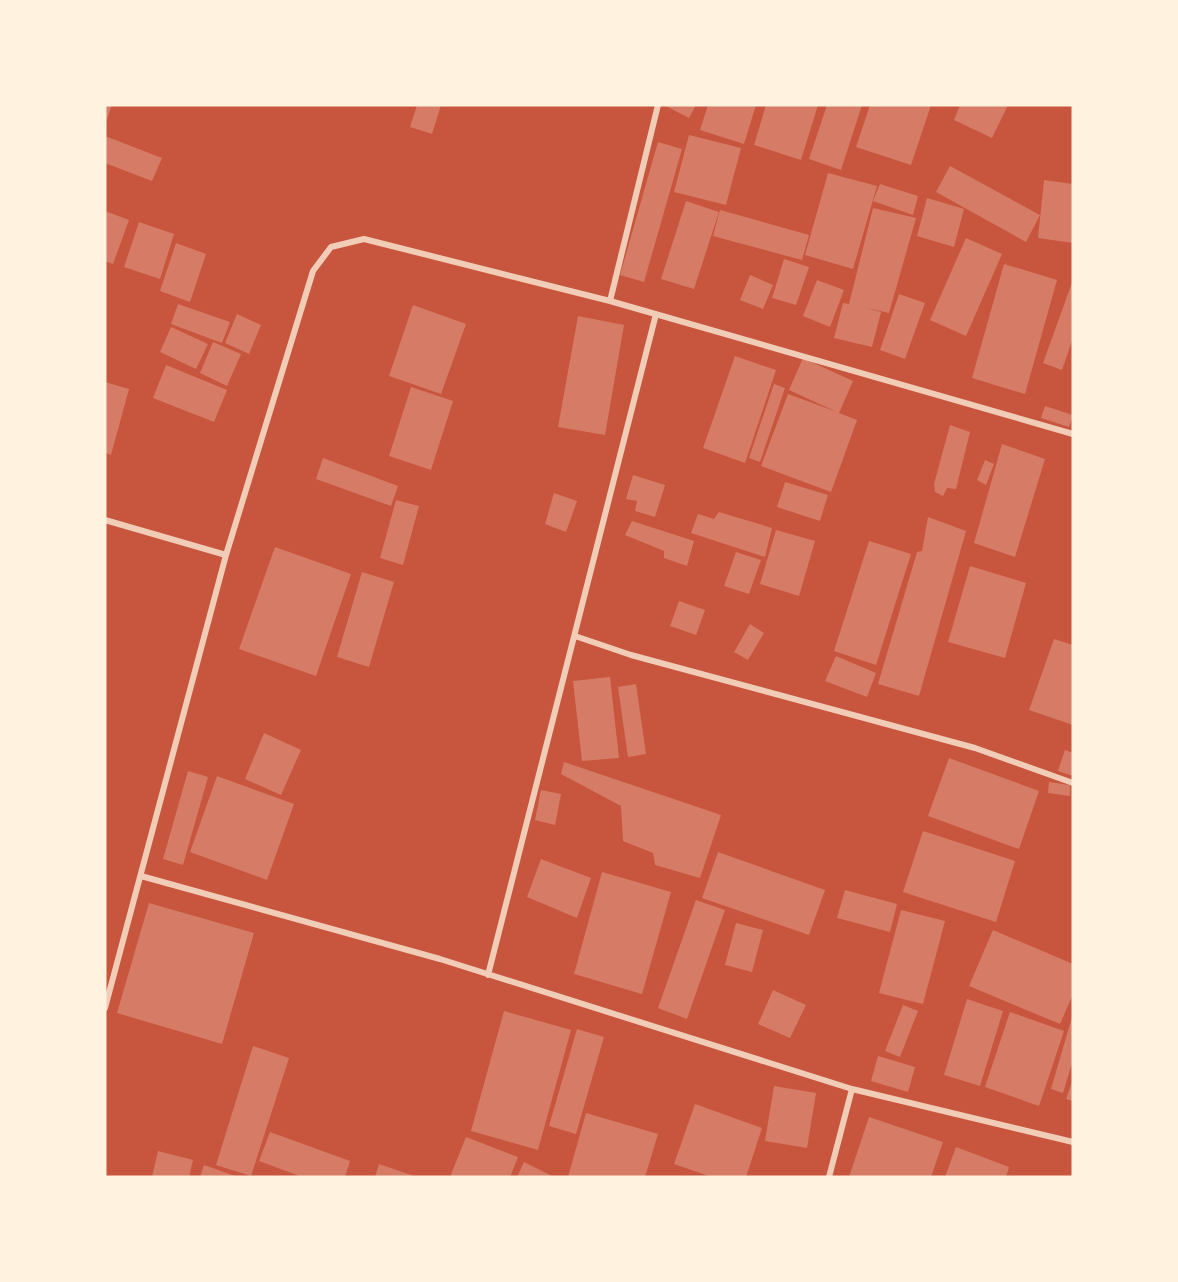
<svg xmlns="http://www.w3.org/2000/svg" width="1178" height="1282" font-family="'Sofia Sans Condensed',sans-serif">
<style>
.building{fill:#d67c66}
.lines{fill:none;stroke-linecap:round;stroke-linejoin:round}
.minor{stroke:#f1ccb7;stroke-width:6}
</style>
<rect width="100%" height="100%" fill="#c8553d"/>
<!-- building -->
<path class="building" d="M 105,105 L 112,105 L 105,125 Z
M 417,105 L 441,105 L 432,134 L 410,127 Z
M 664,105 L 696,105 L 689,118 Z
M 708,105 L 756,105 L 744,144 L 700,130 Z
M 766,105 L 818,105 L 801,160 L 754,145 Z
M 827,105 L 862,105 L 841,170 L 809,159 Z
M 870,105 L 931,105 L 911,165 L 856,147 Z
M 960,105 L 1008,105 L 992,138 L 954,120 Z
M 689,135 L 741,148 L 726,205 L 674,192 Z
M 105,136 L 162,158 L 152,181 L 105,163 Z
M 658,142 L 682,149 L 644,282 L 620,275 Z
M 950,166 L 1040,215 L 1026,242 L 936,192 Z
M 828,173 L 877,186 L 853,269 L 805,255 Z
M 1044,180 L 1073,184 L 1073,243 L 1038,238 Z
M 880,184 L 918,196 L 913,215 L 873,201 Z
M 927,198 L 964,209 L 954,247 L 917,236 Z
M 686,201 L 719,212 L 694,289 L 661,279 Z
M 873,208 L 916,218 L 889,313 L 863,307 L 881,312 L 872,347 L 834,338 L 843,303 L 849,304 Z
M 720,210 L 809,235 L 802,260 L 713,236 Z
M 105,211 L 129,220 L 113,264 L 105,261 Z
M 139,222 L 174,234 L 160,279 L 124,267 Z
M 966,238 L 1002,254 L 966,336 L 930,320 Z
M 176,243 L 206,254 L 190,302 L 160,291 Z
M 784,259 L 809,267 L 796,305 L 772,298 Z
M 1004,264 L 1057,280 L 1025,394 L 972,378 Z
M 750,275 L 773,285 L 763,309 L 740,300 Z
M 817,280 L 844,290 L 830,327 L 803,316 Z
M 1073,280 L 1073,338 L 1062,370 L 1043,363 Z
M 899,294 L 925,303 L 905,359 L 880,350 Z
M 178,304 L 230,322 L 222,343 L 171,324 Z
M 413,305 L 466,324 L 441,394 L 389,376 Z
M 237,314 L 261,325 L 249,354 L 225,343 Z
M 578,316 L 624,325 L 605,435 L 558,427 Z
M 171,327 L 208,344 L 196,369 L 160,352 Z
M 213,342 L 241,354 L 227,386 L 200,373 Z
M 735,356 L 776,370 L 745,463 L 703,448 Z
M 803,358 L 853,381 L 839,413 L 857,420 L 831,492 L 761,466 L 788,394 L 837,412 L 789,390 Z
M 166,365 L 227,390 L 214,422 L 153,398 Z
M 105,382 L 129,389 L 111,455 L 105,453 Z
M 774,384 L 785,388 L 760,462 L 749,458 Z
M 411,387 L 453,401 L 431,470 L 389,456 Z
M 1045,406 L 1073,415 L 1069,427 L 1041,418 Z
M 950,425 L 970,432 L 956,489 L 947,488 L 943,496 L 935,492 L 934,484 Z
M 1002,444 L 1045,459 L 1015,557 L 974,543 Z
M 323,458 L 398,486 L 391,506 L 316,479 Z
M 985,460 L 994,464 L 986,485 L 977,480 Z
M 633,475 L 665,485 L 655,517 L 635,511 L 637,501 L 626,499 Z
M 785,482 L 828,495 L 820,521 L 777,507 Z
M 554,493 L 577,501 L 566,532 L 545,524 Z
M 396,500 L 419,506 L 403,565 L 380,558 Z
M 719,512 L 772,528 L 765,557 L 691,533 L 698,514 L 714,519 Z
M 928,517 L 966,531 L 919,696 L 878,684 L 917,552 L 922,551 Z
M 632,521 L 694,541 L 687,566 L 664,558 L 664,551 L 625,535 Z
M 776,530 L 815,541 L 799,596 L 760,584 Z
M 869,541 L 911,554 L 876,665 L 834,651 Z
M 275,547 L 351,574 L 316,676 L 239,649 Z
M 736,552 L 761,560 L 749,594 L 724,586 Z
M 970,566 L 1026,583 L 1005,658 L 948,642 Z
M 362,572 L 394,582 L 369,667 L 337,657 Z
M 679,601 L 705,610 L 696,635 L 670,626 Z
M 750,624 L 764,633 L 748,660 L 734,652 Z
M 1054,639 L 1073,645 L 1073,725 L 1029,710 Z
M 836,656 L 876,673 L 867,697 L 825,681 Z
M 610,677 L 619,758 L 582,761 L 573,681 Z
M 636,684 L 646,754 L 628,757 L 618,687 Z
M 264,733 L 301,750 L 281,795 L 245,779 Z
M 1065,750 L 1073,753 L 1073,776 L 1058,771 Z
M 949,758 L 1039,791 L 1019,849 L 928,816 Z
M 564,762 L 721,815 L 700,878 L 655,865 L 653,853 L 623,841 L 621,806 L 561,774 Z
M 188,771 L 208,777 L 183,865 L 163,859 Z
M 217,776 L 294,804 L 267,880 L 190,852 Z
M 1049,782 L 1070,785 L 1070,796 L 1048,793 Z
M 541,790 L 561,794 L 555,825 L 535,820 Z
M 923,831 L 1015,861 L 996,922 L 903,892 Z
M 718,852 L 825,890 L 809,935 L 702,898 Z
M 541,859 L 591,878 L 577,918 L 527,897 Z
M 602,872 L 671,892 L 642,994 L 574,974 Z
M 845,890 L 897,904 L 890,932 L 837,918 Z
M 696,900 L 725,910 L 687,1019 L 658,1008 Z
M 149,903 L 254,933 L 222,1044 L 117,1013 Z
M 901,910 L 945,921 L 923,1004 L 879,993 Z
M 736,923 L 763,930 L 752,972 L 725,965 Z
M 993,930 L 1073,964 L 1073,994 L 1060,1024 L 969,986 Z
M 773,990 L 806,1005 L 790,1038 L 758,1024 Z
M 967,999 L 1003,1011 L 980,1086 L 944,1075 Z
M 903,1005 L 918,1011 L 900,1057 L 885,1051 Z
M 504,1011 L 571,1030 L 538,1150 L 471,1131 Z
M 1010,1012 L 1064,1031 L 1039,1106 L 985,1087 Z
M 1072,1017 L 1073,1060 L 1063,1093 L 1051,1089 Z
M 577,1029 L 604,1037 L 576,1134 L 549,1126 Z
M 253,1046 L 289,1058 L 251,1176 L 216,1165 Z
M 878,1056 L 915,1067 L 908,1092 L 871,1081 Z
M 1073,1079 L 1073,1101 L 1066,1099 Z
M 774,1086 L 816,1093 L 807,1148 L 765,1141 Z
M 695,1104 L 762,1128 L 746,1177 L 712,1177 L 674,1164 Z
M 586,1113 L 658,1134 L 645,1177 L 568,1177 Z
M 869,1117 L 943,1142 L 931,1177 L 849,1177 Z
M 270,1132 L 350,1161 L 345,1177 L 302,1177 L 259,1161 Z
M 466,1137 L 518,1157 L 510,1177 L 450,1177 Z
M 956,1147 L 1009,1167 L 1006,1177 L 945,1177 Z
M 158,1151 L 193,1160 L 189,1177 L 152,1177 Z
M 524,1162 L 554,1177 L 517,1177 Z
M 379,1164 L 417,1177 L 375,1177 Z
M 204,1165 L 238,1177 L 200,1177 Z"/>
<g class="lines">
<!-- minor -->
<path class="minor" d="M 610,301 L 658,105
M 105,520 L 226,555
M 575,636 L 631,655 L 975,748 L 1073,783
M 141,876 L 440,959 L 852,1089 L 1073,1142
M 488,975 L 656,314
M 105,1008 L 226,555 L 313,271 L 331,247 L 364,239 L 610,301 L 1073,434
M 829,1177 L 852,1089"/>
</g>
<!-- border -->
<rect width="1178" height="1282" fill="none" stroke="#fff3e0" stroke-width="213"/>
</svg>
